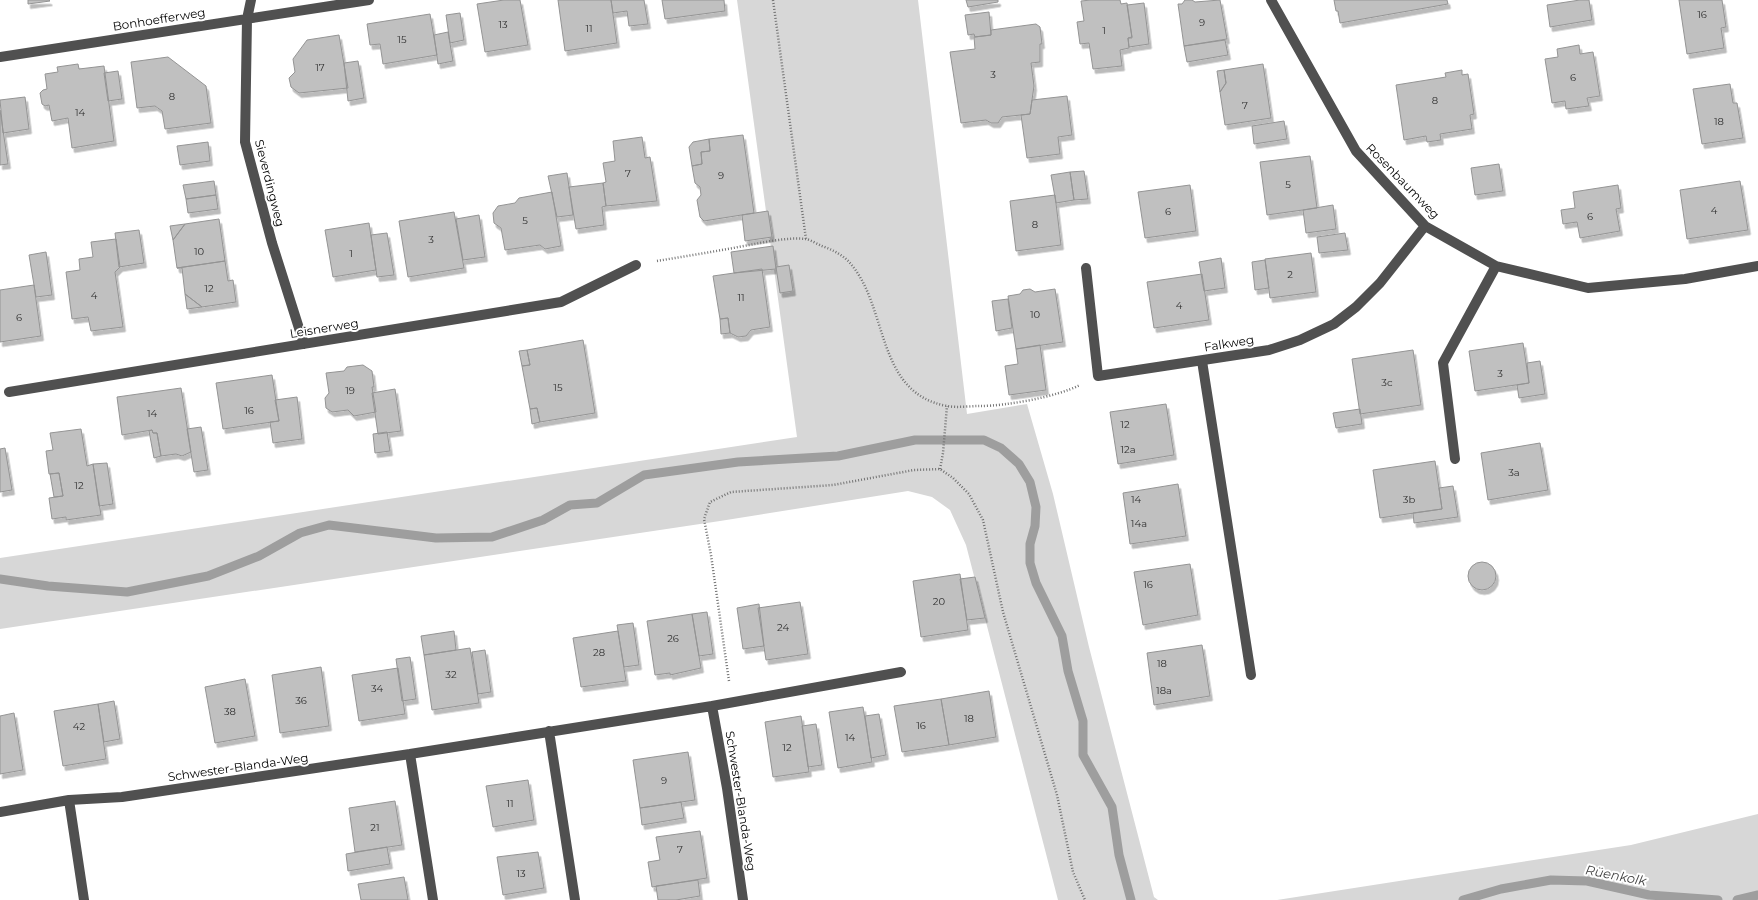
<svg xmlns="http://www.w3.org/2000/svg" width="1758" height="900" font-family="Montserrat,sans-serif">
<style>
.green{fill:#d7d7d7}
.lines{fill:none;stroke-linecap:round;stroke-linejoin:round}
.stream{stroke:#9e9e9e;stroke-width:9}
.building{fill:#c0c0c0;stroke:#949494;filter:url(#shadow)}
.path{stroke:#727272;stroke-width:2.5;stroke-dasharray:1 2;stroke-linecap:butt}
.minor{stroke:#505050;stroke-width:10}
.labels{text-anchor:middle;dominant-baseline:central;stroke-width:4;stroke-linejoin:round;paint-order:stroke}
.number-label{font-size:10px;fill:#303030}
.street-label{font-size:12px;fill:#000;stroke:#fff}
.water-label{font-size:13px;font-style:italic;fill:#3f3f3f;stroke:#fff}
</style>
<defs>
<filter id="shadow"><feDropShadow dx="2.5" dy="4.5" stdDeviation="0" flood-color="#0004"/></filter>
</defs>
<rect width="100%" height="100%" fill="#fff"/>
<!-- green -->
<path class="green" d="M 737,0 L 918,0 L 967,414 L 1027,404 L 1053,494 L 1089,647 L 1154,897 L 1158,900 L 1058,900 L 966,545 L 950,510 L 932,497 L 908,491 L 720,521 L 0,629 L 0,558 L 797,437 Z
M 1758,814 L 1758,900 L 1277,900 L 1631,845 Z"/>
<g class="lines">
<!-- stream -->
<path class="stream" d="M 0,579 L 48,586 L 127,592 L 208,576 L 259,556 L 300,533 L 329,525 L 436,538 L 492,537 L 543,520 L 570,505 L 597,503 L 644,475 L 738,462 L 838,456 L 915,440 L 984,440 L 1001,448 L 1019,464 L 1030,482 L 1036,507 L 1035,526 L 1030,544 L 1030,563 L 1036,583 L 1062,636 L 1068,671 L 1083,721 L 1083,755 L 1112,807 L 1119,855 L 1131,900
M 1463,900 L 1501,889 L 1551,880 L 1587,881 L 1649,895 L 1718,900
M 1737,900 L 1758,895"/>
</g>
<!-- building -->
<path class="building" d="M 28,0 L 49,0 L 50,1 L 28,4 Z
M 504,0 L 520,0 L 528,45 L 485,52 L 477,4 Z
M 558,0 L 611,0 L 617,43 L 565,51 Z
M 611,0 L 644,0 L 648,24 L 629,26 L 627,11 L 613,13 Z
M 662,0 L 724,0 L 725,11 L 665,19 Z
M 966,0 L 998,0 L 998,2 L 968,7 Z
M 1091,0 L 1120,0 L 1121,4 L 1127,3 L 1132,37 L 1128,38 L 1129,48 L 1120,50 L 1122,66 L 1093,69 L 1089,43 L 1080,44 L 1077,22 L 1084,21 L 1081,1 Z
M 1185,0 L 1192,0 L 1195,2 L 1220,0 L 1227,39 L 1184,46 L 1178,4 L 1182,4 Z
M 1334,0 L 1447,0 L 1448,4 L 1340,23 L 1338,11 L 1336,11 Z
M 1580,0 L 1589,0 L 1592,20 L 1550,27 L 1547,5 Z
M 1679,0 L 1722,0 L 1726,27 L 1721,28 L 1724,48 L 1687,54 Z
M 1144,3 L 1149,44 L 1129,47 L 1128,38 L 1132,38 L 1127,5 Z
M 989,12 L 991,35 L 975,37 L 974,34 L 968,35 L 965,15 Z
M 460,13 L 464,40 L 450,43 L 446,15 Z
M 430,14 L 437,55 L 383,64 L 380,44 L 370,45 L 367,24 Z
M 1036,24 L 1040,27 L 1042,44 L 1040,44 L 1040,62 L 1031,63 L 1034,86 L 1030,114 L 1002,117 L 998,123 L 991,123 L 986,120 L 961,123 L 950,52 L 975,49 L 974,37 L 991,35 L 991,30 Z
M 448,32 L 453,61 L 438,64 L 434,35 Z
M 339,35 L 348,88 L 299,93 L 291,87 L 289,78 L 295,72 L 293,59 L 307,40 Z
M 1225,40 L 1228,55 L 1187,62 L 1184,46 Z
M 1579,45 L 1580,54 L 1593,52 L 1600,96 L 1587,98 L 1589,106 L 1566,109 L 1565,101 L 1552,103 L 1545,59 L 1558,57 L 1557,49 Z
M 168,57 L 206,86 L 211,123 L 165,129 L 162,111 L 155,106 L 137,108 L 131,62 Z
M 358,61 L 364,98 L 348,101 L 344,63 Z
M 78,64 L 79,69 L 104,66 L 114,141 L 72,148 L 68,118 L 52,121 L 49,105 L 45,106 L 42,104 L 40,93 L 43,90 L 47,89 L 45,74 L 58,72 L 57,67 Z
M 1263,64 L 1271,118 L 1225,125 L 1220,92 L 1226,83 L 1224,70 Z
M 1224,70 L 1226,83 L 1220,92 L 1217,71 Z
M 1462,70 L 1462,75 L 1468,74 L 1474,114 L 1470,115 L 1472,129 L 1440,134 L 1441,140 L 1427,142 L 1426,136 L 1404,140 L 1396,85 L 1446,77 L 1445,73 Z
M 118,71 L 122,99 L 108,101 L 104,73 Z
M 1730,84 L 1733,103 L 1737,103 L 1743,138 L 1702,144 L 1693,89 Z
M 1067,96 L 1072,135 L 1058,137 L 1060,154 L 1027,158 L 1021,115 L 1030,114 L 1032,100 Z
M 25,97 L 29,129 L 3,133 L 0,100 Z
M 0,110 L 8,164 L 0,165 Z
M 1284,121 L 1287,139 L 1254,144 L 1252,126 Z
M 743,135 L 754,213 L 704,221 L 700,217 L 697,200 L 701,195 L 700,187 L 695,183 L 692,166 L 702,164 L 701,152 L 710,151 L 709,139 Z
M 642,137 L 645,158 L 650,157 L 657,201 L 606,206 L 603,183 L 606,182 L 603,163 L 615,161 L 613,141 Z
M 709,139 L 710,151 L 701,152 L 702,164 L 692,166 L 689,147 L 693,142 Z
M 208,142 L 210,161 L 180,165 L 177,146 Z
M 1310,156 L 1317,208 L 1267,215 L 1260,162 Z
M 1499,164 L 1503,191 L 1475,195 L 1471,168 Z
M 1084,171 L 1088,199 L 1074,200 L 1070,172 Z
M 1070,172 L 1074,200 L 1056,203 L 1051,175 Z
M 567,173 L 573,215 L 557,217 L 548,176 Z
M 214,181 L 216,195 L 186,199 L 183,185 Z
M 1740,181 L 1748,230 L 1687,239 L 1680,190 Z
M 603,183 L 606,206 L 602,207 L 604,225 L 576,229 L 569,187 Z
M 1190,185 L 1196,231 L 1145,238 L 1138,192 Z
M 1618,185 L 1621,208 L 1616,209 L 1620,231 L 1580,238 L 1577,222 L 1563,224 L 1561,210 L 1575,208 L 1573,192 Z
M 552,192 L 561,246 L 545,249 L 540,245 L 505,250 L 501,228 L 494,223 L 493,213 L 498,206 L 515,203 L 519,198 Z
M 216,195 L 218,209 L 188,213 L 186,199 Z
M 1055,195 L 1061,245 L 1016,251 L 1010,201 Z
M 1333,205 L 1336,229 L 1306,233 L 1303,210 Z
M 768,211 L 772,237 L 745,241 L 742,215 Z
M 454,212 L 464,268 L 408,277 L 399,221 Z
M 479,215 L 485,257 L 463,260 L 456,219 Z
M 219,219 L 225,261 L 177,268 L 173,240 L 185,224 Z
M 369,223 L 376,270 L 333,277 L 325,230 Z
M 185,224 L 173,240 L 170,226 Z
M 139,230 L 144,263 L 119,267 L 115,233 Z
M 387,233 L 394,275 L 377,277 L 371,235 Z
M 1345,233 L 1348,250 L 1319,253 L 1317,237 Z
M 116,239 L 120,267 L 115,272 L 123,327 L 91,331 L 88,317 L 72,319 L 66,272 L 80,270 L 79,259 L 93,257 L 91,242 Z
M 773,246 L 776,269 L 734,273 L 731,252 Z
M 46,252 L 52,295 L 36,297 L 29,255 Z
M 1311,253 L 1316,292 L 1270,298 L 1265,259 Z
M 1221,258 L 1225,288 L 1204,291 L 1199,262 Z
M 1265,260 L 1269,288 L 1255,290 L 1252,262 Z
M 225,261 L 228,281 L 233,280 L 236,302 L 202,307 L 185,294 L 182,268 L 177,268 Z
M 789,265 L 793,291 L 780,293 L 776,267 Z
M 762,269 L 770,327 L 751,330 L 746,336 L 738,337 L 730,333 L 728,318 L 720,319 L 713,276 Z
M 1202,274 L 1209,320 L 1154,328 L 1147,282 Z
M 34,285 L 41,336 L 0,342 L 0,290 Z
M 1030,289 L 1035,292 L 1055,289 L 1063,342 L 1016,349 L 1008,296 L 1020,294 L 1023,290 Z
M 185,294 L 202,307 L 187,309 Z
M 1008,299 L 1012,328 L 996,331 L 992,301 Z
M 728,318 L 730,333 L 721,334 L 720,319 Z
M 583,340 L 595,413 L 540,422 L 537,408 L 530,409 L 522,366 L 530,365 L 527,350 Z
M 1523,343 L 1529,383 L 1475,391 L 1469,351 Z
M 1040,345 L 1046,390 L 1009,395 L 1005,366 L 1018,364 L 1016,349 Z
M 527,350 L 530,365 L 522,366 L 519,351 Z
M 1413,350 L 1421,405 L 1360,414 L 1352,359 Z
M 1540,361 L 1545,394 L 1519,398 L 1517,385 L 1529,383 L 1527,363 Z
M 363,365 L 372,371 L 374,387 L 372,387 L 376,412 L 354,416 L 348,410 L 332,412 L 326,408 L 325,398 L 329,393 L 326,373 L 344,371 L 347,367 Z
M 272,375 L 279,421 L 223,429 L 216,383 Z
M 181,388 L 191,452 L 182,456 L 176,454 L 161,456 L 157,433 L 153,433 L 152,430 L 122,435 L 117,397 Z
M 395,389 L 401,431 L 378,434 L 372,393 Z
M 297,397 L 302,439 L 273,443 L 270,422 L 279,421 L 275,400 Z
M 1166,404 L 1174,455 L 1118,464 L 1110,412 Z
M 537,408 L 540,422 L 532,424 L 530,409 Z
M 1360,409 L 1362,424 L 1336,428 L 1333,413 Z
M 201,427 L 208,470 L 194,472 L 187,429 Z
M 81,429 L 87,466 L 93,464 L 101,515 L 66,520 L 66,517 L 52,519 L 49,498 L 63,496 L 59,473 L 49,474 L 46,451 L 53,450 L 50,433 Z
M 152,430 L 153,433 L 157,433 L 161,456 L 154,458 L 149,431 Z
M 387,432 L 390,451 L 375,453 L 373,434 Z
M 1540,443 L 1548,490 L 1488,500 L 1481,453 Z
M 5,448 L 12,490 L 0,492 L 0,449 Z
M 1435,461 L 1442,509 L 1380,518 L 1373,470 Z
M 107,463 L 113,504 L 99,506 L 93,464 Z
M 59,473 L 63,496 L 54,497 L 50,474 Z
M 1178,484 L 1186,536 L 1130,544 L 1123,493 Z
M 1453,486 L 1458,517 L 1414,523 L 1413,513 L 1442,509 L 1439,488 Z
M1468 576a14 14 0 1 1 28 0a14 14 0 1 1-28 0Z
M 1190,564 L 1198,615 L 1143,625 L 1134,572 Z
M 960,574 L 968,630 L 921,637 L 913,581 Z
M 975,577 L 985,618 L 967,620 L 960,579 Z
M 800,602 L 808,654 L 766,660 L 758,608 Z
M 759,604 L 764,646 L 743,649 L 737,608 Z
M 707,612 L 713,654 L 699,656 L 692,614 Z
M 692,614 L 701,668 L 670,675 L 670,673 L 655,675 L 647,621 Z
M 633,623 L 639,665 L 624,667 L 617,625 Z
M 454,631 L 456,650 L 424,655 L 421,636 Z
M 618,631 L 626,681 L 581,687 L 573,638 Z
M 1202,645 L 1210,696 L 1154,705 L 1147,653 Z
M 470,648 L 479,703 L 432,710 L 424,655 Z
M 485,650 L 491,692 L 478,694 L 472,652 Z
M 410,657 L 416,699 L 402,701 L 396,659 Z
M 321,667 L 329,726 L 280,733 L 272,675 Z
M 398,668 L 405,714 L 359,721 L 352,675 Z
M 245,679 L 255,736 L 215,743 L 205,687 Z
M 989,691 L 996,737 L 949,745 L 941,699 Z
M 941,699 L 949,745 L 902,752 L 894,706 Z
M 114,701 L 120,739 L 104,742 L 98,704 Z
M 98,704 L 106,759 L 63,766 L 54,711 Z
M 863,707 L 872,762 L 838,768 L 829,712 Z
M 14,713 L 23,770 L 0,774 L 0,716 Z
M 879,714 L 886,755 L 871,758 L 865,716 Z
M 801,716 L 809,772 L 773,777 L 765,722 Z
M 816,724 L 822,765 L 808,767 L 802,726 Z
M 688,752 L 695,800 L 640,808 L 633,760 Z
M 528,780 L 534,820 L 493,827 L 486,786 Z
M 395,801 L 402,845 L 355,852 L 349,808 Z
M 681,802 L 684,818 L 642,825 L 640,808 Z
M 700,831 L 707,878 L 652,887 L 648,862 L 660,860 L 656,837 Z
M 387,847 L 390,864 L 348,871 L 346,854 Z
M 538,852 L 544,888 L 503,895 L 497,857 Z
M 404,877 L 408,900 L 361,900 L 358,884 Z
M 698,880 L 700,896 L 676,900 L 658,900 L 656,886 Z"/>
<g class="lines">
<!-- path -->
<path class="path" d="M 773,0 L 806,239
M 657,261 C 687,256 718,251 749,245 C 767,242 787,237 806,239 C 811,240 817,244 822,246 C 833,250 843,255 850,263 C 889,307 875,393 947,406 C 957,408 970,406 980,406 C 1006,406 1056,397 1080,385
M 940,469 L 943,453 L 947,406
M 729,681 L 711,555 L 704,519 L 710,502 L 731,492 L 833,485 L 914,470 L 940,469 L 953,478 L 969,494 L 983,520 L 1003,612 L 1057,795 L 1073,872 L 1085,900"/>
<!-- minor -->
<path class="minor" d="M 251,0 L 247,19 L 245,142 L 272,243 L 304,344
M 1271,0 L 1356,151 L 1425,226 L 1496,266 L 1588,288 L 1685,279 L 1758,266
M 0,57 L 369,0
M 1086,268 L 1098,376 L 1269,350 L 1300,340 L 1334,324 L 1356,307 L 1380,283 L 1425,226
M 1202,361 L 1251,675
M 9,392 L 561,302 L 636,265
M 1455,459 L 1443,363 L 1496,266
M 712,706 L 901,672
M 549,731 L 575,900
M 410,754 L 433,900
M 69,800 L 84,900
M 0,812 L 69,800 L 122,797 L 410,754 L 712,706 L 727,788 L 743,900"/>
</g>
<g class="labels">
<!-- number labels -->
<g class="number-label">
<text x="1702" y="14">16</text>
<text x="1202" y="22">9</text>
<text x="503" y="24">13</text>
<text x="589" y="28">11</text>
<text x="1104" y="30">1</text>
<text x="402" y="39">15</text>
<text x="320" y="67">17</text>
<text x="993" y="74">3</text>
<text x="1573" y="77">6</text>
<text x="172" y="96">8</text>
<text x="1435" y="100">8</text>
<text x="1245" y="105">7</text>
<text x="80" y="112">14</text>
<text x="1719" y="121">18</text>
<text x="628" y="173">7</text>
<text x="721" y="175">9</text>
<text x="1288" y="184">5</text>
<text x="1714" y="210">4</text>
<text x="1168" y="211">6</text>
<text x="1590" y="216">6</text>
<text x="525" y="220">5</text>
<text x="1035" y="224">8</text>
<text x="431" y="239">3</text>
<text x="199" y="251">10</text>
<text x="351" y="253">1</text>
<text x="1290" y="274">2</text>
<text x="209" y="288">12</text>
<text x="94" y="295">4</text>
<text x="741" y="297">11</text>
<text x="1179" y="305">4</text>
<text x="1035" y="314">10</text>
<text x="19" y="317">6</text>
<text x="1500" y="373">3</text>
<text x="1387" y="382">3c</text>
<text x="558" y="387">15</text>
<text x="350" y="390">19</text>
<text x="249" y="410">16</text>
<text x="152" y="413">14</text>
<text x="1125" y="424">12</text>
<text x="1128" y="449">12a</text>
<text x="1514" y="472">3a</text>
<text x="79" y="485">12</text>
<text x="1136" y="499">14</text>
<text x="1409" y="499">3b</text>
<text x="1139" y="523">14a</text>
<text x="1148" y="584">16</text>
<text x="939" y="601">20</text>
<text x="783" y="627">24</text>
<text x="673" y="638">26</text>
<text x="599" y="652">28</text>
<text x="1162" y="663">18</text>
<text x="451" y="674">32</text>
<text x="377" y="688">34</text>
<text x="1164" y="690">18a</text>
<text x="301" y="700">36</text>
<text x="230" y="711">38</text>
<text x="969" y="718">18</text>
<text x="921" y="725">16</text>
<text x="79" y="726">42</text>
<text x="850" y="737">14</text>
<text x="787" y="747">12</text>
<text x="664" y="780">9</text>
<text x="510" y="803">11</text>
<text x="375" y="827">21</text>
<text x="680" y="849">7</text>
<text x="521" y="873">13</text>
</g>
<!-- street labels -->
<g class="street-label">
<text transform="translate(159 19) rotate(-9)">Bonhoefferweg</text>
<text transform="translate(1403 181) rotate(46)">Rosenbaumweg</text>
<text transform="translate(270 183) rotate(76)">Sieverdingweg</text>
<text transform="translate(324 328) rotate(-9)">Leisnerweg</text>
<text transform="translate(1229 343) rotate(-9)">Falkweg</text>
<text transform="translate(238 767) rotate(-8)">Schwester-Blanda-Weg</text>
<text transform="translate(741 801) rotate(81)">Schwester-Blanda-Weg</text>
</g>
<!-- water labels -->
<g class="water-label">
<text transform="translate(1616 875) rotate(11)">Rüenkolk</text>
</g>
</g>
</svg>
